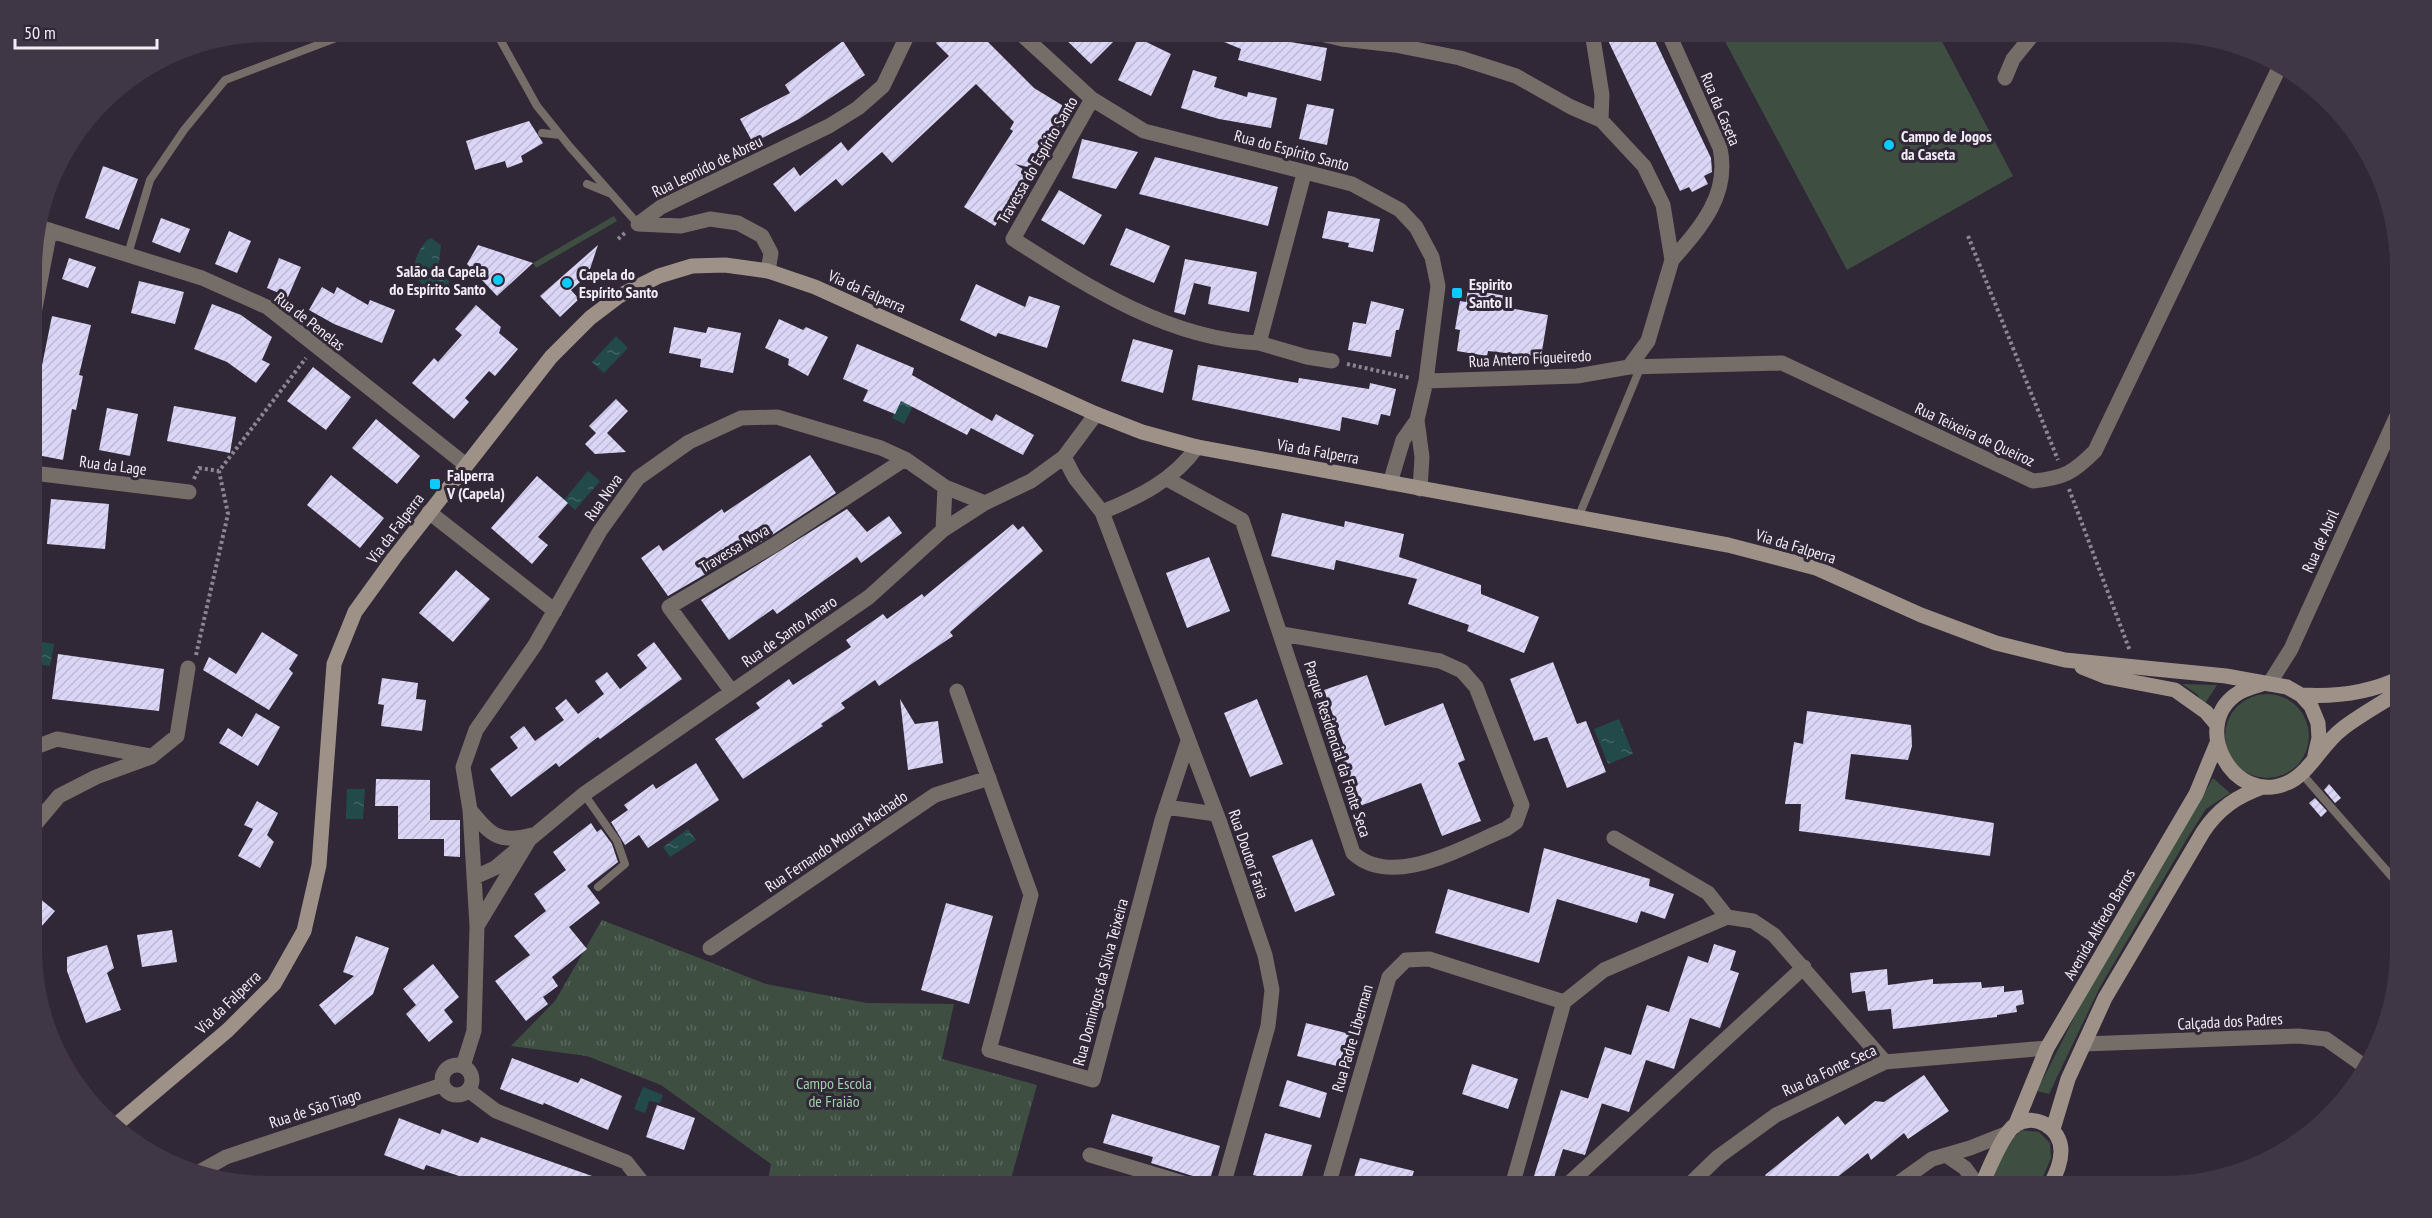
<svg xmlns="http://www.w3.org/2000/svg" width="2432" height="1218" font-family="'PT Sans Narrow',sans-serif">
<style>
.green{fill:#3e4f41}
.park{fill:url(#park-tufts)}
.water{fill:url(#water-ripples)}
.building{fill:url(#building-hatch)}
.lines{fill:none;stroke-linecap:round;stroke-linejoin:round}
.path{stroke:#8c8592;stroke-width:4;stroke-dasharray:3 3;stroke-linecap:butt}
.service{stroke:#756d67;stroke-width:8}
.minor{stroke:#756d67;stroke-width:15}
.tertiary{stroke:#756d67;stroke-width:15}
.secondary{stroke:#9e9188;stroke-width:15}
.poi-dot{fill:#0ccafa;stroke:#302737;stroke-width:2}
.labels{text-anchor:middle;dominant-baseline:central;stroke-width:6;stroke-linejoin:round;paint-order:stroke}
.street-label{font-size:16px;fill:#f2edf7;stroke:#302737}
.poi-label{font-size:16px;font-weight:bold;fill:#f2edf7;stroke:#302737;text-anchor:start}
.park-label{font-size:16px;fill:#a0cfa8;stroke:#302737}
</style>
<defs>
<pattern id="park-tufts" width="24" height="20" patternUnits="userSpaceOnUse" patternTransform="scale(1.5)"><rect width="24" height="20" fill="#3e4f41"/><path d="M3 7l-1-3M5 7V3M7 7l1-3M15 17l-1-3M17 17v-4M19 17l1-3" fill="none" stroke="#5a695d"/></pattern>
<pattern id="water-ripples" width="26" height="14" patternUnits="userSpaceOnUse" patternTransform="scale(1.5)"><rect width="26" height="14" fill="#234a4b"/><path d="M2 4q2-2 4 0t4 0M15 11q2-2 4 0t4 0" fill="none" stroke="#436466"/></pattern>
<pattern id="building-hatch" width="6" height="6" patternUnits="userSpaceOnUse" patternTransform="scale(1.5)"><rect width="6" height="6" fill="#dbd6f6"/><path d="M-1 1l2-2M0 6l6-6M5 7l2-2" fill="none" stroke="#beb9d4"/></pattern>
</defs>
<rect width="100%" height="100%" fill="#302737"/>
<!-- green -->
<path class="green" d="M 1720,32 L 1937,32 L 2013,176 L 1847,270 Z
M 614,216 L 617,221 L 536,268 L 533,263 Z
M 2182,684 L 2217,685 L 2204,705 L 2197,694 Z
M2225 736a42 42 0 1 1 84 0a42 42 0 1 1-84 0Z
M 2213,778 L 2230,793 L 2206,809 L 2188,837 L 2100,987 L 2049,1094 L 2037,1091 L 2091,984 Z
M 2022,1130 L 2039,1132 L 2050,1143 L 2051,1158 L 2039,1186 L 1990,1186 L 2006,1144 Z"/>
<!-- park -->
<path class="park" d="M 602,920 L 766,984 L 867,1003 L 954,1004 L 942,1059 L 1037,1085 L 1009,1186 L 767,1186 L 771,1164 L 661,1085 L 587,1056 L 511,1046 L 555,1001 Z"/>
<!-- water -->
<path class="water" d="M 431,238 L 441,245 L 438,271 L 449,281 L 449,291 L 443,295 L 424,286 L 413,275 C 412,264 421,242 431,238 Z
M 616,336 L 628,348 L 604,373 L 592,362 Z
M 906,390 L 918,396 L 904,424 L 892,418 Z
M 588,471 L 600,481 L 575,510 L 564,500 Z
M 42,642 L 54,644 L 50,666 L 38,664 Z
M 1619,719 L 1633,754 L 1608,764 L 1594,729 Z
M 347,789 L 365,789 L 363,819 L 346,819 Z
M 688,829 L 696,840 L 670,857 L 663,847 Z
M 643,1087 L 663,1095 L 660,1103 L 649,1101 L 645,1113 L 634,1109 Z"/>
<!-- building -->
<path class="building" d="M 947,32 L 956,39 L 963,32 L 978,32 L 1034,88 L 1070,110 L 1032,168 L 1015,164 L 1029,173 L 995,226 L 964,207 L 1013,131 L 1010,129 L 1014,122 L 976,84 L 892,163 L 882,152 L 842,186 L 836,179 L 795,212 L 773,184 L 794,167 L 800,176 L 841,142 L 848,151 L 949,56 L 936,43 Z
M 1058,32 L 1123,32 L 1091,64 Z
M 1200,32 L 1266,32 L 1279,35 L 1278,40 L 1327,48 L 1321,81 L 1238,60 L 1241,49 Z
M 1604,32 L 1651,32 L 1711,158 L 1712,172 L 1704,176 L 1708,184 L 1692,192 L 1689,187 L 1680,191 Z
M 1138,38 L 1171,54 L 1151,96 L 1118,80 Z
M 843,41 L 865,75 L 799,119 L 753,143 L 740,119 L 790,93 L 785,85 Z
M 1193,70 L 1217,77 L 1214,87 L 1247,97 L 1248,92 L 1277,98 L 1271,128 L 1219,119 L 1181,108 Z
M 1307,104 L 1334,109 L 1327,145 L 1299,139 Z
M 529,121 L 543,143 L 521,156 L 523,162 L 507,168 L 505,161 L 475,170 L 466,141 Z
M 1082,139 L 1138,152 L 1116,189 L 1072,178 Z
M 1155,157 L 1278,187 L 1268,226 L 1139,194 Z
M 103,166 L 138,179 L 119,230 L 85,218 Z
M 1059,190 L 1102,215 L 1084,245 L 1041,220 Z
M 1328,211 L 1380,219 L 1373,252 L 1348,247 L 1349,243 L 1322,238 Z
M 161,218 L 190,229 L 180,253 L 152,242 Z
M 1126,228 L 1170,246 L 1154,283 L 1110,265 Z
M 229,231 L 251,241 L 237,273 L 215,264 Z
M 478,245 L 533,263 L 497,296 L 467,264 Z
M 598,245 L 588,275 L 571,290 L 579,299 L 560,317 L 540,296 Z
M 69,258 L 96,267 L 88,288 L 62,279 Z
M 279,258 L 301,267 L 288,297 L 267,288 Z
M 1185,259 L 1257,272 L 1249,312 L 1208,304 L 1211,287 L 1194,283 L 1185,315 L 1174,312 Z
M 139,281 L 184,292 L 175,324 L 131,313 Z
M 976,284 L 1025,307 L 1029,296 L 1060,306 L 1047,348 L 998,333 L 996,337 L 960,320 Z
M 322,287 L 334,294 L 337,287 L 368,305 L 370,300 L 395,310 L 382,343 L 334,324 L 309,310 Z
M 1468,289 L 1506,296 L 1504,307 L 1548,315 L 1541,357 L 1488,351 L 1487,356 L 1457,351 L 1460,330 L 1455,329 L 1460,301 L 1466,302 Z
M 1371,301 L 1404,309 L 1399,330 L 1396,330 L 1391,357 L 1348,350 L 1353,322 L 1366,324 Z
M 212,304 L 241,315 L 272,337 L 262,360 L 270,364 L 256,383 L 227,362 L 194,349 Z
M 476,305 L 501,327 L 499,333 L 518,349 L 495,376 L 489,371 L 465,398 L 469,402 L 454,419 L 412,383 L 434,358 L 438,362 L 462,335 L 455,329 Z
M 52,316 L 91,325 L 79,375 L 83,376 L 76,410 L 72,409 L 63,460 L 32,454 L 32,415 Z
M 779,319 L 803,330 L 806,327 L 828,337 L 808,376 L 788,365 L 789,359 L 765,348 Z
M 674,327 L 706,333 L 708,327 L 741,333 L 733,373 L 700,367 L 701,359 L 669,353 Z
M 1133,339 L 1173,350 L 1163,393 L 1121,381 Z
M 857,344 L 914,368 L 912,375 L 992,421 L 996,414 L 1034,435 L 1023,455 L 971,428 L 967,435 L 901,401 L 895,414 L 863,401 L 868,390 L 843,379 Z
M 1198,365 L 1298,383 L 1299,378 L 1369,389 L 1370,383 L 1396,389 L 1390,416 L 1381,414 L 1378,425 L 1342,417 L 1340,431 L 1192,400 Z
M 313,367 L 351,397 L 326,430 L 287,401 Z
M 616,399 L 628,411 L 607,433 L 626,452 L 595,454 L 585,444 L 596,433 L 589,426 Z
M 174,406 L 236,417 L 230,453 L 167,441 Z
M 107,408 L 138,414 L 130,456 L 99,450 Z
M 376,419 L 420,456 L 397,484 L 352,448 Z
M 810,455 L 836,493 L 769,537 L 668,596 L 641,558 L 659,545 L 663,551 L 722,509 L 724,513 Z
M 331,475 L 384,518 L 360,548 L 307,505 Z
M 537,476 L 568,503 L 538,537 L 548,545 L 532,564 L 491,528 Z
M 51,499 L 109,504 L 105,549 L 47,544 Z
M 847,509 L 867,532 L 889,516 L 902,533 L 861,563 L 857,557 L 777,614 L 773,609 L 729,640 L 701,600 Z
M 1282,513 L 1344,527 L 1345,521 L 1404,534 L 1399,557 L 1481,585 L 1481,594 L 1539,617 L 1524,653 L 1467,631 L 1469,625 L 1408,604 L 1417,579 L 1336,560 L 1334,570 L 1271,556 Z
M 1013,524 L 1018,530 L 1023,526 L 1043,551 L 950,632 L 953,636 L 879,686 L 875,680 L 841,703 L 845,708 L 821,724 L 823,726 L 743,779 L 715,739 L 760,708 L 756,703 L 789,679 L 793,685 L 851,647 L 846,640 L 883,614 L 887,619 L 922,594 L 924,597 Z
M 1209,557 L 1230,611 L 1187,628 L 1166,573 Z
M 456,570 L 490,599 L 453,642 L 419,613 Z
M 262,632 L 298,655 L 289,669 L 293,673 L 269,710 L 203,670 L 209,657 L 236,674 Z
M 654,642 L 682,679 L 600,739 L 598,737 L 559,767 L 556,763 L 511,797 L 490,769 L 518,748 L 510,737 L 524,726 L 535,741 L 564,720 L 555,708 L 566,699 L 578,714 L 604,694 L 595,681 L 607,672 L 620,689 L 647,668 L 637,655 Z
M 58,654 L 164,669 L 159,711 L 52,699 Z
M 1553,662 L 1577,724 L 1586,721 L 1606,772 L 1567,788 L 1547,737 L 1534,741 L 1510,679 Z
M 1367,675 L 1385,726 L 1443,703 L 1465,760 L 1458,763 L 1481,821 L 1442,836 L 1421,783 L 1360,806 L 1338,749 L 1344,746 L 1324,690 Z
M 382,678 L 418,683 L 416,699 L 426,700 L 422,731 L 381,726 L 384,705 L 378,704 Z
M 900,699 L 915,724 L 938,721 L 943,763 L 908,770 Z
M 1257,699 L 1283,764 L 1250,777 L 1224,713 Z
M 1807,711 L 1911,725 L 1912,746 L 1908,760 L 1851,754 L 1845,799 L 1994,823 L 1990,856 L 1799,831 L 1801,804 L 1785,804 L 1794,742 L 1803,744 Z
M 256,713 L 280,727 L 258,766 L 219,743 L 228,728 L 242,737 Z
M 696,763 L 719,800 L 648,848 L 639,835 L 625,845 L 611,822 L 628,810 L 624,805 L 653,784 L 656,789 Z
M 376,779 L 430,780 L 430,820 L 460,820 L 460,857 L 444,856 L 444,839 L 398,839 L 398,806 L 375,806 Z
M 2329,784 L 2341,798 L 2335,803 L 2324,790 Z
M 2315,798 L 2327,811 L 2321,817 L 2309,803 Z
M 257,801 L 278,813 L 267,835 L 274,842 L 260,868 L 238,856 L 253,829 L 244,825 Z
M 591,823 L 597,832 L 601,829 L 612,844 L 618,862 L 587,886 L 600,903 L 569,927 L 587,949 L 552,977 L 558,986 L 543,997 L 548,1004 L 526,1021 L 495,981 L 530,955 L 514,936 L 546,911 L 534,894 L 566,870 L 553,852 Z
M 1312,839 L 1335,895 L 1295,912 L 1272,856 Z
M 1544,848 L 1650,879 L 1649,886 L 1674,894 L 1665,919 L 1641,911 L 1637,923 L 1557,899 L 1539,963 L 1435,933 L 1448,889 L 1529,913 Z
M 33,893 L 55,911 L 33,936 Z
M 946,903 L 993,916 L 969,1004 L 921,990 Z
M 172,930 L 177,962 L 142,967 L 137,935 Z
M 356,936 L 389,948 L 373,994 L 335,1025 L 319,1005 L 354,976 L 343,972 Z
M 1714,944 L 1736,951 L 1730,970 L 1739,973 L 1720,1028 L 1690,1018 L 1674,1069 L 1646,1060 L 1629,1112 L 1588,1099 L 1605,1047 L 1631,1055 L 1647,1005 L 1669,1012 L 1688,956 L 1708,963 Z
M 107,945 L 114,968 L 107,973 L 121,1010 L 86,1023 L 67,971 L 67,957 Z
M 433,964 L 459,997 L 444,1010 L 453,1022 L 429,1042 L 406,1014 L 416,1005 L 403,989 Z
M 1887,969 L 1888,985 L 1933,979 L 1933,984 L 1981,982 L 1982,988 L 2004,986 L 2004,992 L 2022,990 L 2024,1004 L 2016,1006 L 2017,1012 L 1997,1015 L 1997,1017 L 1893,1029 L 1891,1009 L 1868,1011 L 1865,991 L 1852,993 L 1850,973 Z
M 1306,1023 L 1350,1034 L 1341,1067 L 1297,1056 Z
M 512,1058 L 578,1083 L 581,1078 L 622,1096 L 608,1130 L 544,1103 L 543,1105 L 500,1089 Z
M 1472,1064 L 1518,1079 L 1508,1109 L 1462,1094 Z
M 1924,1075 L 1949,1111 L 1908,1139 L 1904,1133 L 1871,1160 L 1868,1153 L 1826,1186 L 1776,1186 L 1765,1175 L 1838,1116 L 1845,1125 L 1875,1101 L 1884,1102 Z
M 1287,1080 L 1327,1093 L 1320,1118 L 1279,1106 Z
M 1561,1090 L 1602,1103 L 1585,1155 L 1563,1149 L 1553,1181 L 1534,1176 Z
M 657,1105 L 695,1118 L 684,1150 L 646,1137 Z
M 1112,1114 L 1220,1146 L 1208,1186 L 1202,1186 L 1196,1177 L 1151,1163 L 1153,1157 L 1103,1143 Z
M 399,1118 L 440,1134 L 442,1129 L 478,1143 L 481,1137 L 612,1183 L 611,1186 L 489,1186 L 426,1165 L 424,1170 L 384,1155 Z
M 1265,1133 L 1312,1145 L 1299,1186 L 1253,1175 Z
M 1360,1158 L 1414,1171 L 1409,1186 L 1360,1186 L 1352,1184 Z"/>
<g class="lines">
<!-- path -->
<path class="path" d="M 1968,236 L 2058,460
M 618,239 L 625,233
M 1347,364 L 1410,378
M 194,479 L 199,468 L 219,471
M 2069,489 L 2130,651
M 196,655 L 228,514 L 219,471 L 306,358"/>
<!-- service -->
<path class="service" d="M 496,32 L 537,106 L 570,147 L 638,224
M 542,133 L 560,135
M 587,184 L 609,193
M 128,254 L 150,180 L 184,130 L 225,80 L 352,32
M 1578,518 L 1641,366
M 2302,774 L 2400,886
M 584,794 L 617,841 L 625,864 L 598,887"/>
<!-- minor -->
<path class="minor" d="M 1019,32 L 1092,99 L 1144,131 L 1352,184 L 1400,210 L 1416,227 L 1432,257 L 1438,286 L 1426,381 L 1417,420 L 1422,457 L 1420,489
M 1312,32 L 1342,39 L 1395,45 L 1460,58 L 1516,76 L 1571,107 L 1601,120 L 1644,166 L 1663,205 L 1672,260 L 1648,341 L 1629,367 L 1577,376 L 1426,381
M 1592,32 L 1602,95 L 1601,120
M 1668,32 L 1720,148 C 1730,195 1701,227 1672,260
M 2005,78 L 2013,59 L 2035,32
M 1092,99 L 1013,239 C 1087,286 1168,339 1259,343 L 1304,174
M 39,227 L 202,278 L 267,307 L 466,465
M 768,271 L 771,253 L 762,236 L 738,223 L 710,219 L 681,226 L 638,224 L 661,207 L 829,126 L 858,108 L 883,86 L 909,32
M 32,324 L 50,230
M 1259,343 L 1307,357 L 1332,361
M 1629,367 L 1782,363 L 2033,481 C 2064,478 2073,473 2095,451 L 2281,64
M 1096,414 L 1064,457 L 1075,478 L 1102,512
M 1197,447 C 1174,480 1139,497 1102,512 L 1220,823 L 1265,955 L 1272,990 L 1268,1026 L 1223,1186
M 33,473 L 189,492
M 1167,479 L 1242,520 L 1353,853 C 1393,890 1464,846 1506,829 L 1516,822 L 1522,805 L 1476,687 L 1462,671 L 1440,661 L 1282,634
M 1390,483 L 1403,440 L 1417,420
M 945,487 L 985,503
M 429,512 L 555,611
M 2269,684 L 2291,649 L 2399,411
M 957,691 L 1031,895 L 989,1050 L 1093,1080 L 1162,820 L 1188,741
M 732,692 L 669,607 L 774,545 L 905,459
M 33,748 L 57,739 L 150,756
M 1166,807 L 1216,814
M 470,810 L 463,767 L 476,730 L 535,645 L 600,531 L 638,478 L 689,442 L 741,418 L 777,417 L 881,448 L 905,459 L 945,487 L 943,530
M 470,810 C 491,835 499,844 532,835 L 477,926 Z
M 33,827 L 59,796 L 96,777 L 151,757 L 177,736 L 188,668
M 1614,838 L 1708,893 L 1727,917
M 475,877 L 495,868 L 584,794 L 869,597 L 943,530 L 985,503 L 1031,481 L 1064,457
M 710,948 L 935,795 L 989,778
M 2084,1044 L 2298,1036 L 2326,1039 L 2367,1068
M442 1080a15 15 0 1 1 30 0a15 15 0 1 1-30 0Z
M 463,1066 L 474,1031 L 477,926
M 468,1090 L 496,1111 L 626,1162 L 645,1186
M 1090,1155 L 1193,1186
M 201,1171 L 226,1157 L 442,1085
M 1328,1186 L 1389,977 L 1406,960 L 1429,959 L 1564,1002
M 1512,1186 L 1564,1002 L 1604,970 L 1727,917 L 1753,921 L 1774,935 L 1885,1062
M 1566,1186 L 1804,967
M 1688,1186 L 1718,1157 L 1776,1115 L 1885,1062 L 2047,1048"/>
<!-- tertiary -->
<path class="tertiary" d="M 1946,1155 L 1965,1168 L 1978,1186
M 1894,1186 L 1932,1159 L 1970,1148 L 2008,1133"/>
<!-- secondary -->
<path class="secondary" d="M 2082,667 L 2107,677 L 2175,690 L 2206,712 L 2217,725
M 2262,684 C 2255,686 2247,688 2240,692 C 2188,722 2232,807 2287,783 C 2309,774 2322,744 2342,729 C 2360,715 2381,704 2400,691
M 2301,695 C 2334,697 2369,693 2400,678
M 117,1124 L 228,1030 L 274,984 L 304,931 L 319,865 L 334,664 L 355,612 L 394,558 L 551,357 L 590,318 L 619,296 L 659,276 L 692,266 L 725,265 L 768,271 L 815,287 L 1096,414 L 1142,432 L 1197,447 L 1728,545 L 1816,568 L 1921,615 L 1996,643 L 2065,660 L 2226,676 L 2287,687 L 2301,695 L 2311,706 L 2318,723 L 2319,738 L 2315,755
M 2015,1126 L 2047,1048 L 2196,794 L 2217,743
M 2053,1129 L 2068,1079 L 2105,998 L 2203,832 C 2218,809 2237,796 2263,787
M 1981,1186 C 1988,1172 2002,1134 2015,1125 C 2035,1112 2061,1128 2061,1151 C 2061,1164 2055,1175 2050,1186"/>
</g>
<!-- markers -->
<g class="poi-dot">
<circle cx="1889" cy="145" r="6"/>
<circle cx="498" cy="280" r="6"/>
<circle cx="567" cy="283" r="6"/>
<rect x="1451" y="287" width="12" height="12" rx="3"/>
<rect x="429" y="478" width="12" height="12" rx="3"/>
</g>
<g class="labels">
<!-- street labels -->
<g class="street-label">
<text transform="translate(1721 109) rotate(67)">Rua da Caseta</text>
<text transform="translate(1292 150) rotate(15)">Rua do Espírito Santo</text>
<text transform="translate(1037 160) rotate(-60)">Travessa do Espírito Santo</text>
<text transform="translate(707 166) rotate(-26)">Rua Leonído de Abreu</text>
<text transform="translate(867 291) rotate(24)">Via da Falperra</text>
<text transform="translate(310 321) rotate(38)">Rua de Penelas</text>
<text transform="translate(1530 358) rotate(-3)">Rua Antero Figueiredo</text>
<text transform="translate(1975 434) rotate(25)">Rua Teixeira de Queiroz</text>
<text transform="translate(1318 451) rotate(10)">Via da Falperra</text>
<text transform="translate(113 465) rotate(7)">Rua da Lage</text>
<text transform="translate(603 497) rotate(-55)">Rua Nova</text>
<text transform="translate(395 528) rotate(-53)">Via da Falperra</text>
<text transform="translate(2320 541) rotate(-66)">Rua de Abril</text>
<text transform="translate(1796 546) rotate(17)">Via da Falperra</text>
<text transform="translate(734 548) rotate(-31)">Travessa Nova</text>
<text transform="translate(789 631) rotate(-35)">Rua de Santo Amaro</text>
<text transform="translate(1338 749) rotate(72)">Parque Residencial da Fonte Seca</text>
<text transform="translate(836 841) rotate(-34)">Rua Fernando Moura Machado</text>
<text transform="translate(1249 854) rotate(71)">Rua Doutor Faria</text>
<text transform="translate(2099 924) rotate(-60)">Avenida Alfredo Barros</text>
<text transform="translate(1100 982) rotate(-75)">Rua Domingos da Silva Teixeira</text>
<text transform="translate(228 1002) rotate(-44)">Via da Falperra</text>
<text transform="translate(2230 1021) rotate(-3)">Calçada dos Padres</text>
<text transform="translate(1352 1038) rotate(-74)">Rua Padre Liberman</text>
<text transform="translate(1829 1070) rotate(-25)">Rua da Fonte Seca</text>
<text transform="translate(315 1108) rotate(-18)">Rua de São Tiago</text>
</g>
<!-- poi labels -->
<g class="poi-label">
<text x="1901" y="136">Campo de Jogos<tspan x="1901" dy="18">da Caseta</tspan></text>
<text x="486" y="271" text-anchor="end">Salão da Capela<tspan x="486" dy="18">do Espírito Santo</tspan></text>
<text x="579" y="274">Capela do<tspan x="579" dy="18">Espírito Santo</tspan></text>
<text x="1469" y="284">Espirito<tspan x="1469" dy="18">Santo II</tspan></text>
<text x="447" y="475">Falperra<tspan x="447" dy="18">V (Capela)</tspan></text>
</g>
<!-- park labels -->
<g class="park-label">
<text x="834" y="1083">Campo Escola<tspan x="834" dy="18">de Fraião</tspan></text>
</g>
</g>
<!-- crop -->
<path d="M0 0H2432V1218H0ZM269 42H2163A227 227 0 0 1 2390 269V949A227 227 0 0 1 2163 1176H269A227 227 0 0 1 42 949V269A227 227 0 0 1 269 42Z" fill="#403746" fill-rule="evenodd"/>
<!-- scale -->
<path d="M15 39v9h142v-9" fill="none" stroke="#f2edf7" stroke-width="3"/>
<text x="24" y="39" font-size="18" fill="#f2edf7" stroke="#302737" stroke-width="4.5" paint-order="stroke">50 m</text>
</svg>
